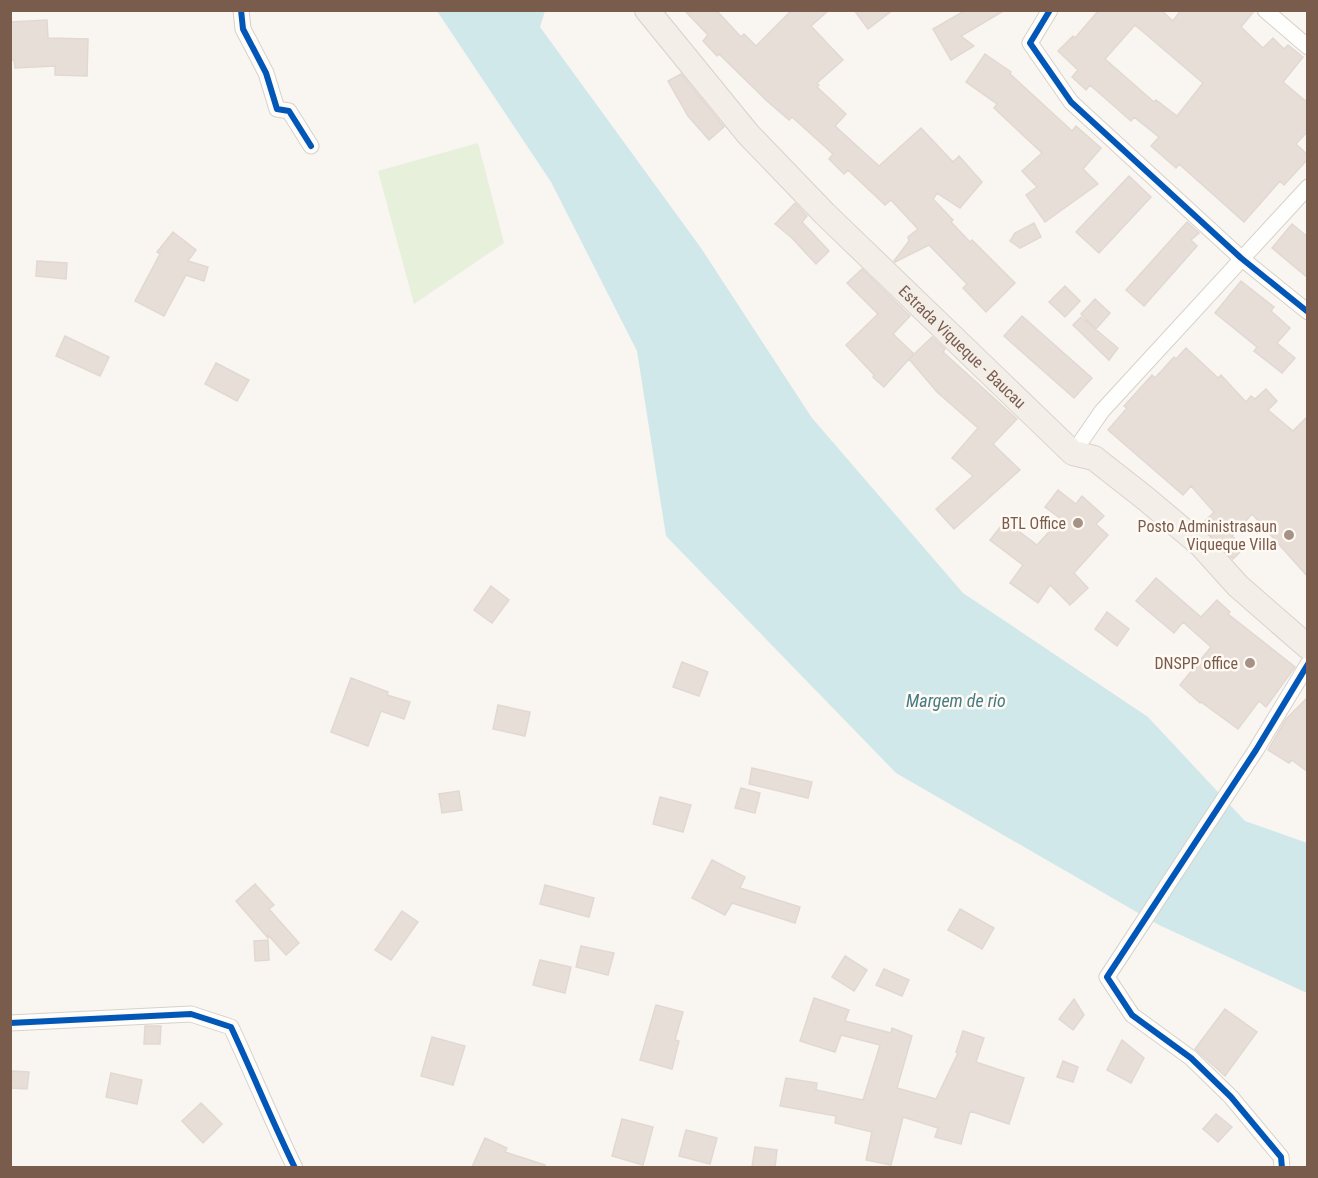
<svg xmlns="http://www.w3.org/2000/svg" width="1318" height="1178" font-family="'Roboto Condensed',sans-serif">
<style>
.green{fill:#e7f0db}
.water{fill:#d0e8ea}
.building{fill:#e6ded7;stroke:#e2d8d2;stroke-width:1.5;fill-rule:evenodd}
.lines{fill:none;stroke-linecap:round;stroke-linejoin:round}
.minor-casing{stroke:#d7d1cb;stroke-width:17}
.primary-casing{stroke:#dad1cc;stroke-width:26}
.minor{stroke:#fefefd;stroke-width:15}
.primary{stroke:#f3eee8;stroke-width:24}
.cycleway-casing{stroke:#fffaf3;stroke-width:10}
.cycleway{stroke:#0057b8;stroke-width:6}
.poi-dot{fill:#a69286;stroke:#fffaf3;stroke-width:2}
.labels{text-anchor:middle;dominant-baseline:central;stroke-width:5;stroke-linejoin:round;paint-order:stroke}
.street-label{font-size:16px;fill:#7a5c4d;stroke:#fffaf3}
.poi-label{font-size:16px;fill:#7a5c4d;stroke:#fffaf3;text-anchor:end}
.water-label{font-size:18px;font-style:italic;fill:#437c86;stroke:#fffaf3}
</style>
<rect width="100%" height="100%" fill="#f9f5f0"/>
<!-- green -->
<path class="green" d="M 478,143 L 504,243 L 414,304 L 378,171 Z"/>
<!-- water -->
<path class="water" d="M 437,11 L 545,11 L 540,27 L 701,248 L 812,418 L 963,593 L 1148,717 L 1245,821 L 1307,843 L 1307,993 L 1159,925 L 896,773 L 666,536 L 637,351 L 551,182 Z"/>
<!-- building -->
<path class="building" d="M 684,10 L 716,10 L 741,37 L 744,34 L 756,46 L 791,11 L 829,10 L 811,26 L 843,60 L 817,83 L 819,85 L 817,87 L 846,114 L 835,126 L 879,166 L 921,128 L 953,162 L 959,156 L 982,182 L 960,208 L 937,193 L 933,199 L 953,220 L 951,222 L 970,242 L 972,240 L 1015,283 L 986,312 L 963,288 L 967,284 L 929,245 L 895,262 L 894,261 L 909,241 L 908,237 L 918,229 L 891,200 L 885,205 L 848,170 L 844,174 L 829,159 L 833,154 L 792,117 L 789,120 L 767,101 L 719,54 L 717,56 L 703,41 L 708,35 Z
M 854,10 L 893,10 L 868,29 Z
M 1005,10 L 961,36 L 974,46 L 951,60 L 933,29 L 964,11 Z
M 1099,10 L 1161,10 L 1173,21 L 1181,10 L 1255,10 L 1241,27 L 1263,48 L 1273,38 L 1284,49 L 1288,45 L 1303,57 L 1283,82 L 1308,103 L 1308,131 L 1296,144 L 1308,155 L 1308,159 L 1284,185 L 1280,181 L 1244,222 L 1179,164 L 1176,168 L 1151,146 L 1159,137 L 1134,117 L 1131,121 L 1090,85 L 1086,90 L 1072,77 L 1078,70 L 1058,51 L 1073,36 L 1075,38 ZM 1135,25 L 1203,83 L 1177,116 L 1156,100 L 1154,102 L 1105,59 Z
M 47,20 L 48,38 L 88,39 L 87,76 L 55,75 L 55,66 L 15,68 L 14,60 L 10,60 L 10,22 Z
M 985,54 L 1011,72 L 1010,74 L 1072,131 L 1076,126 L 1101,148 L 1083,169 L 1098,184 L 1045,222 L 1026,195 L 1037,187 L 1022,171 L 1042,153 L 994,108 L 997,104 L 966,82 Z
M 681,74 L 724,127 L 709,140 L 688,116 L 668,81 Z
M 1129,176 L 1151,197 L 1099,253 L 1076,232 Z
M 795,203 L 807,216 L 802,222 L 829,251 L 816,264 L 792,238 L 775,224 Z
M 1187,222 L 1199,233 L 1191,240 L 1197,246 L 1144,306 L 1126,290 Z
M 1034,223 L 1041,237 L 1020,248 L 1010,241 L 1015,233 Z
M 1292,224 L 1308,237 L 1308,278 L 1272,248 Z
M 173,232 L 196,250 L 188,261 L 208,267 L 204,281 L 186,275 L 164,316 L 135,301 L 160,254 L 157,252 Z
M 37,261 L 67,263 L 66,279 L 36,276 Z
M 862,269 L 910,316 L 893,334 L 914,354 L 910,358 L 932,337 L 945,349 L 943,352 L 1017,419 L 993,444 L 1020,470 L 954,529 L 936,509 L 973,476 L 952,458 L 978,428 L 937,392 L 909,359 L 884,387 L 873,377 L 874,375 L 846,345 L 878,314 L 847,283 Z
M 1241,281 L 1274,307 L 1271,311 L 1290,328 L 1277,343 L 1295,358 L 1282,373 L 1254,351 L 1257,347 L 1215,313 Z
M 1065,286 L 1080,301 L 1065,317 L 1049,302 Z
M 1095,299 L 1110,313 L 1096,329 L 1081,314 Z
M 1022,316 L 1092,378 L 1074,398 L 1004,336 Z
M 1081,317 L 1118,348 L 1109,360 L 1073,325 Z
M 65,336 L 109,357 L 100,376 L 56,356 Z
M 1186,348 L 1218,378 L 1221,375 L 1246,402 L 1251,396 L 1255,399 L 1266,389 L 1277,401 L 1268,410 L 1293,431 L 1308,416 L 1308,577 L 1252,514 L 1232,536 L 1244,548 L 1233,559 L 1200,526 L 1214,512 L 1191,486 L 1183,495 L 1108,430 L 1127,408 L 1124,406 L 1152,375 L 1155,378 L 1174,357 L 1176,359 Z
M 216,363 L 249,380 L 237,401 L 205,384 Z
M 1058,490 L 1076,504 L 1082,496 L 1104,516 L 1096,524 L 1108,535 L 1074,573 L 1088,588 L 1070,605 L 1050,585 L 1038,603 L 1010,583 L 1023,565 L 990,540 L 1005,521 L 1037,545 L 1061,519 L 1045,507 Z
M 1156,578 L 1201,617 L 1217,600 L 1230,612 L 1228,614 L 1295,667 L 1266,707 L 1259,701 L 1238,729 L 1201,702 L 1200,703 L 1180,685 L 1211,647 L 1183,622 L 1174,633 L 1136,601 Z
M 491,586 L 509,600 L 492,623 L 474,610 Z
M 1107,612 L 1129,629 L 1117,646 L 1095,629 Z
M 682,662 L 708,672 L 699,696 L 673,687 Z
M 351,678 L 388,692 L 387,695 L 410,702 L 404,719 L 381,711 L 368,746 L 331,732 Z
M 1308,697 L 1308,772 L 1292,760 L 1289,763 L 1268,750 L 1286,719 Z
M 498,705 L 530,712 L 525,736 L 493,729 Z
M 752,768 L 812,782 L 808,798 L 749,784 Z
M 741,788 L 760,793 L 755,813 L 735,808 Z
M 459,791 L 462,810 L 442,813 L 439,794 Z
M 660,797 L 691,805 L 683,832 L 653,824 Z
M 712,860 L 745,877 L 740,888 L 800,907 L 795,923 L 732,903 L 725,915 L 692,898 Z
M 255,884 L 274,905 L 269,909 L 299,943 L 286,955 L 268,935 L 268,938 L 236,901 Z
M 545,885 L 594,898 L 589,917 L 540,904 Z
M 960,909 L 994,928 L 982,949 L 948,930 Z
M 402,911 L 418,922 L 391,960 L 375,950 Z
M 268,940 L 269,960 L 255,961 L 254,941 Z
M 581,946 L 614,953 L 608,975 L 576,967 Z
M 845,956 L 867,970 L 854,991 L 832,977 Z
M 540,960 L 571,967 L 565,993 L 533,985 Z
M 884,969 L 909,980 L 902,996 L 876,985 Z
M 814,998 L 849,1010 L 845,1021 L 891,1033 L 892,1028 L 912,1036 L 897,1088 L 936,1099 L 958,1053 L 956,1052 L 963,1031 L 984,1038 L 976,1062 L 1024,1078 L 1009,1124 L 970,1111 L 961,1144 L 935,1137 L 938,1128 L 903,1117 L 891,1165 L 866,1160 L 872,1132 L 835,1123 L 836,1116 L 780,1106 L 786,1078 L 817,1083 L 816,1090 L 863,1100 L 880,1045 L 841,1035 L 835,1052 L 800,1041 Z
M 1074,999 L 1084,1015 L 1073,1030 L 1059,1019 Z
M 656,1005 L 683,1012 L 675,1040 L 679,1041 L 672,1069 L 640,1060 Z
M 1225,1009 L 1257,1032 L 1225,1076 L 1195,1049 Z
M 145,1026 L 161,1026 L 160,1044 L 144,1044 Z
M 432,1037 L 465,1046 L 453,1085 L 421,1076 Z
M 1122,1040 L 1144,1058 L 1131,1083 L 1107,1070 Z
M 1063,1061 L 1078,1067 L 1073,1082 L 1057,1077 Z
M 12,1071 L 29,1072 L 27,1089 L 11,1088 Z
M 111,1073 L 142,1080 L 137,1104 L 106,1097 Z
M 201,1103 L 222,1124 L 203,1143 L 182,1121 Z
M 1216,1114 L 1232,1127 L 1218,1142 L 1203,1129 Z
M 622,1119 L 653,1127 L 643,1165 L 612,1156 Z
M 686,1130 L 717,1138 L 710,1164 L 679,1156 Z
M 485,1138 L 507,1148 L 505,1152 L 545,1165 L 544,1167 L 472,1167 Z
M 755,1147 L 777,1150 L 775,1167 L 752,1167 Z"/>
<g class="lines">
<!-- minor casing -->
<g class="minor-casing">
<path id="minor" d="M 241,10 L 243,29 L 266,73 L 277,109 L 289,111 L 311,146
M 1050,10 L 1030,43 L 1071,102 L 1241,258 L 1308,312
M 1265,10 L 1308,47
M 1073,453 L 1102,411 L 1308,187
M 10,1023 L 191,1014 L 231,1027 C 253,1074 272,1121 295,1168
M 1282,1168 L 1281,1157 L 1231,1097 L 1191,1058 L 1132,1015 L 1107,977 L 1256,750 L 1308,664"/>
</g>
<!-- primary casing -->
<g class="primary-casing">
<g id="primary">
<path id="s1" d="M 647,10 L 748,134 L 825,214 L 1073,453 L 1094,458 L 1145,498 L 1201,545 L 1238,586 L 1308,647"/>
</g>
</g>
<!-- minor -->
<use href="#minor" class="minor"/>
<!-- primary -->
<use href="#primary" class="primary"/>
<!-- cycleway casing -->
<g class="cycleway-casing">
<path id="cycleway" d="M 241,10 L 243,29 L 266,73 L 277,109 L 289,111 L 311,146
M 1050,10 L 1030,43 L 1071,102 L 1241,258 L 1308,312
M 10,1023 L 191,1014 L 231,1027 C 253,1074 272,1121 295,1168
M 1282,1168 L 1281,1157 L 1231,1097 L 1191,1058 L 1132,1015 L 1107,977 L 1256,750 L 1308,664"/>
</g>
<!-- cycleway -->
<use href="#cycleway" class="cycleway"/>
</g>
<!-- markers -->
<g class="poi-dot">
<circle cx="1078" cy="523" r="6"/>
<circle cx="1289" cy="535" r="6"/>
<circle cx="1250" cy="663" r="6"/>
</g>
<g class="labels">
<!-- street labels -->
<g class="street-label">
<text stroke="none"><textPath href="#s1" startOffset="462">Estrada Viqueque - Baucau</textPath></text>
</g>
<!-- poi labels -->
<g class="poi-label">
<text x="1066" y="523">BTL Office</text>
<text x="1277" y="526">Posto Administrasaun<tspan x="1277" dy="18">Viqueque Villa</tspan></text>
<text x="1238" y="663">DNSPP office</text>
</g>
<!-- water labels -->
<g class="water-label">
<text x="956" y="700">Margem de rio</text>
</g>
</g>
<!-- border -->
<rect width="1318" height="1178" fill="none" stroke="#7a5c4d" stroke-width="24"/>
</svg>
